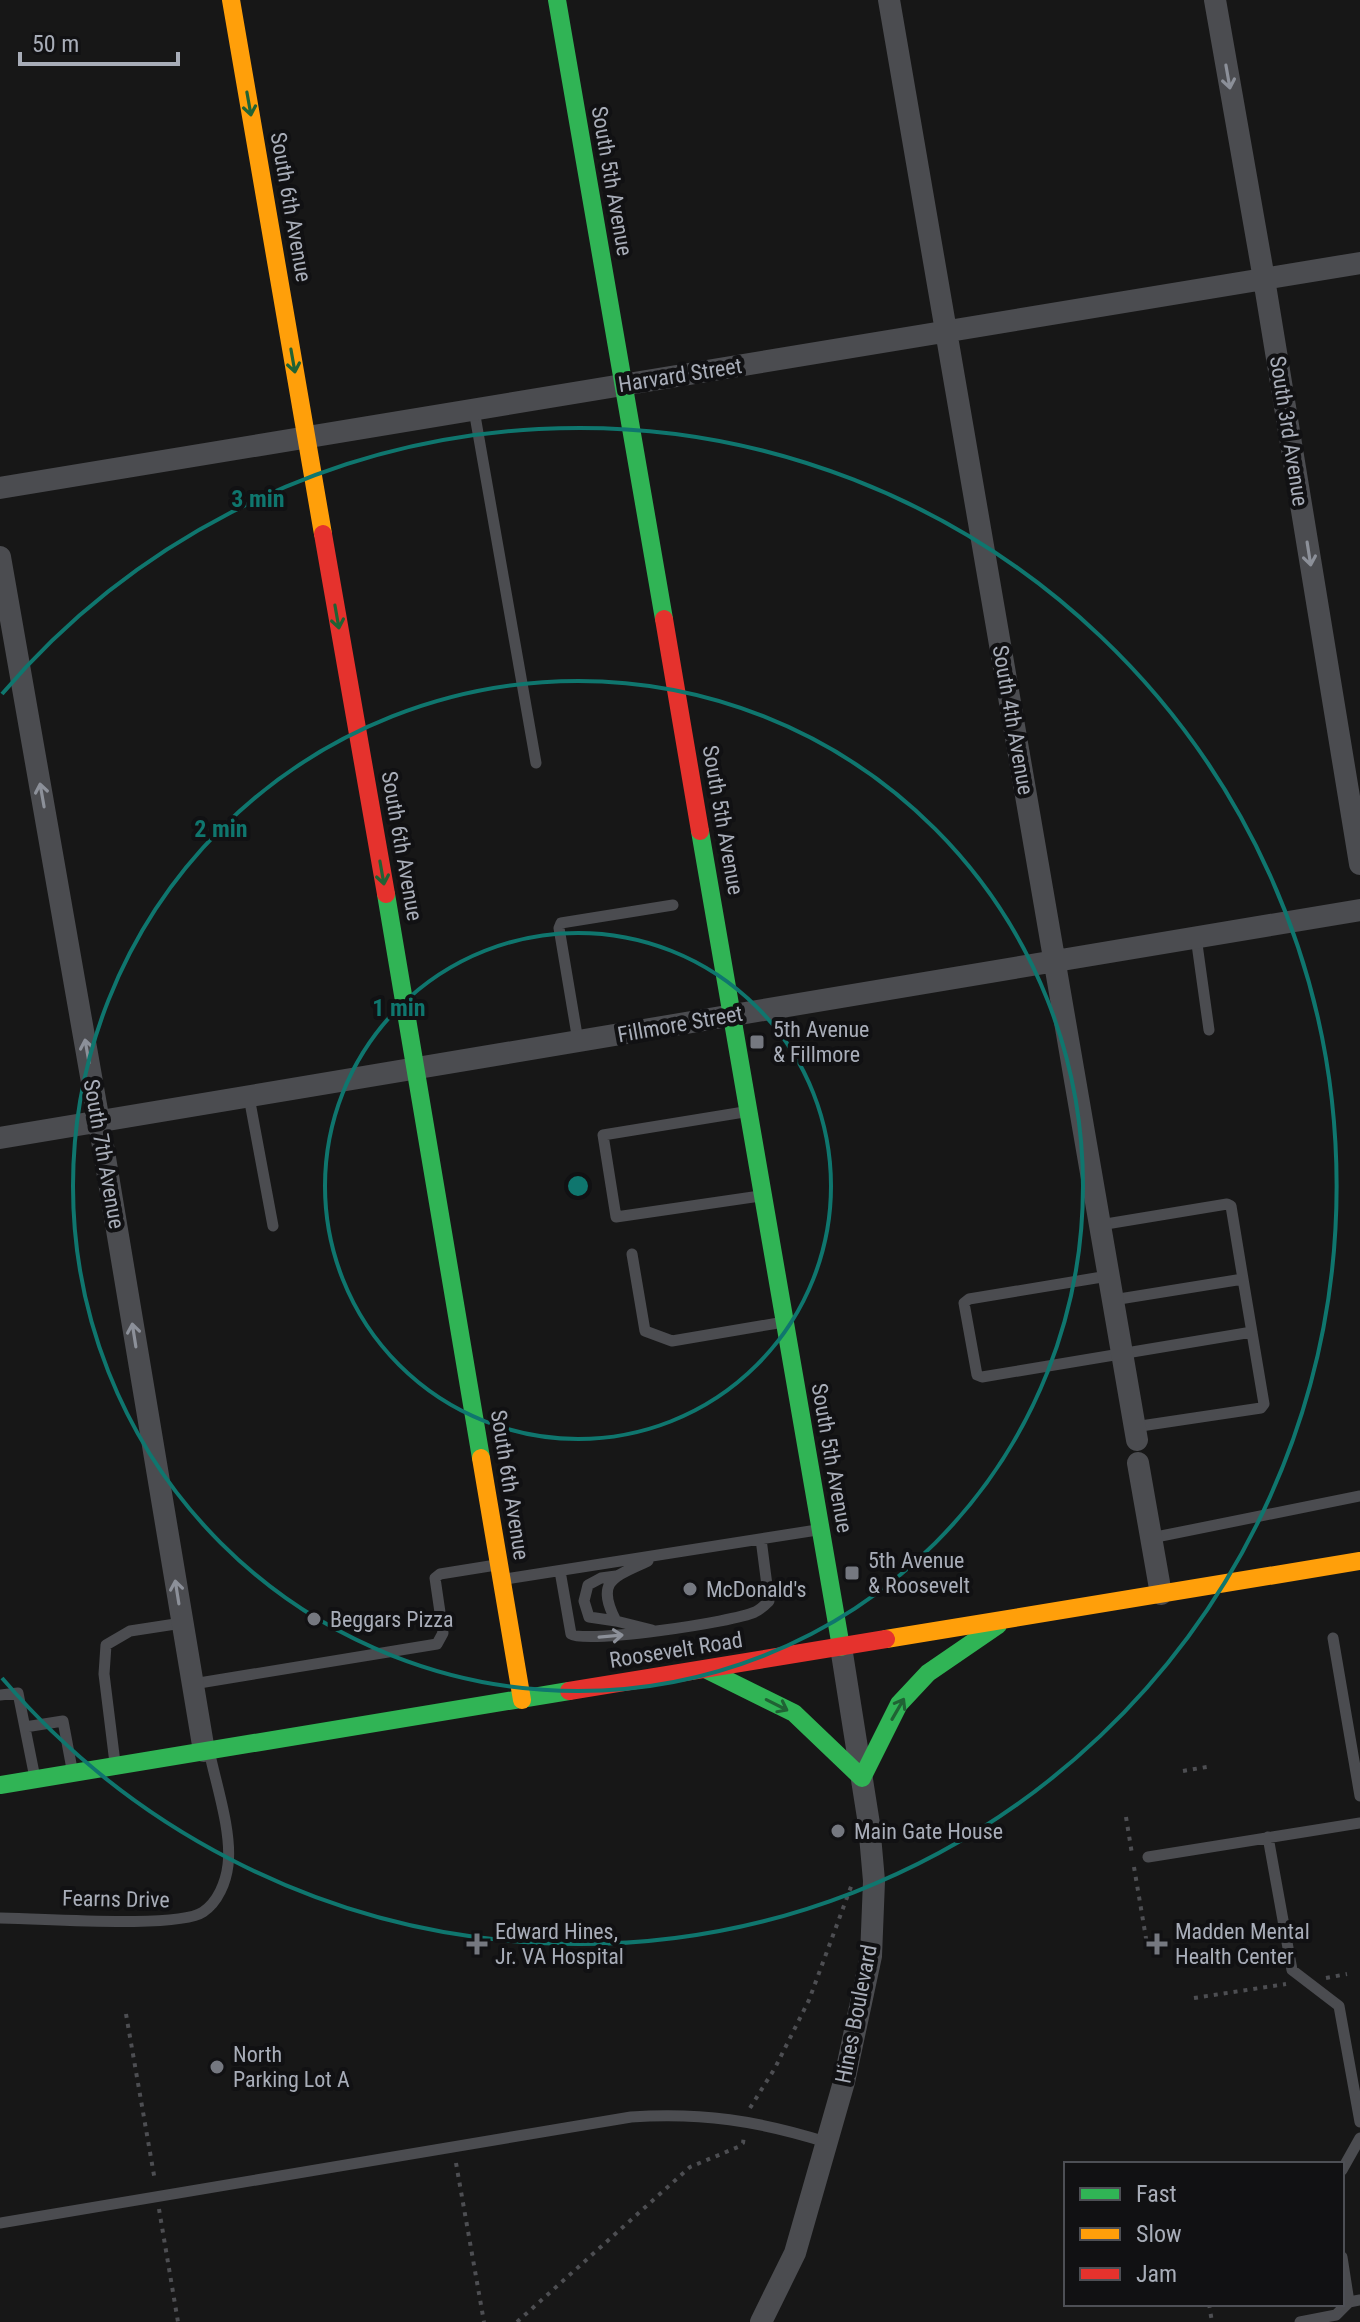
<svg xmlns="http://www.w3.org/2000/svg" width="1360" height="2322" font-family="'Roboto Condensed',sans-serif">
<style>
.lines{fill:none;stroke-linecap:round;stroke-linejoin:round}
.path{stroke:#4d4e52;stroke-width:4;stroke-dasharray:4 6;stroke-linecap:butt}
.lane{stroke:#4b4c50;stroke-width:11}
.street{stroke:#4b4c50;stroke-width:22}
.fast{stroke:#30b455;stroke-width:18}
.slow{stroke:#ff9f0a;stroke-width:18}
.jam{stroke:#e5322d;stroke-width:18}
.oneway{stroke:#8c9099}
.oneway2{stroke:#206234}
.ring{fill:none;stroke:#0f766e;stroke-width:4}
.poi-dot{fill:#757880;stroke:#111113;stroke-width:3}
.labels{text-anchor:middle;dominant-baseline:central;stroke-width:8;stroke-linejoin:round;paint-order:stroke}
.street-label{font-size:22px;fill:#a8adb8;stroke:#111113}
.poi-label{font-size:22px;fill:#a8adb8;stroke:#111113;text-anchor:start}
.centre{fill:#0f766e;stroke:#111113;stroke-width:4}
.ring-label{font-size:24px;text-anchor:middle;font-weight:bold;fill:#0f766e;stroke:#111113;stroke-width:8;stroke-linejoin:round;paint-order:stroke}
</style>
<rect width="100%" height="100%" fill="#171717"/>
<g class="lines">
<!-- path -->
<path class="path" d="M 1183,1771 L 1212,1766
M 1126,1817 L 1132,1854
M 1134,1867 L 1147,1944
M 1326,1978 L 1347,1974
M 1194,1998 L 1286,1984
M 126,2014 L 155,2181
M 750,2108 L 775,2068 L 809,2000 L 852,1884
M 456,2163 L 484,2322
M 159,2209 L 178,2322
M 1209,2304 L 1212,2322
M 517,2322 L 690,2167 L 738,2147 L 743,2143 L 744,2136"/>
<!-- lane -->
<path class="lane" d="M 474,410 L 536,763
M 1196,937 L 1209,1030
M 578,1041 L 559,928 L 561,923 L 673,905
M 249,1097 L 273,1226
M 744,1112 L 603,1135 L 616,1217 L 760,1196
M 1100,1225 L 1227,1204 L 1231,1206 L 1243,1279
M 632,1254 L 645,1331 L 672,1341 L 784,1322
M 1108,1276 L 969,1299 L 964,1303 L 977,1375 L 982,1377 L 1252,1332
M 1113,1300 L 1243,1279 L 1264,1404 L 1261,1408 L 1134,1427
M 1151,1538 L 1360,1496
M 648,1561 C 614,1577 595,1580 616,1621 L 652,1630
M 560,1571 L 571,1634 C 585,1644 734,1622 755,1612 C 760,1610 765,1605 769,1601 L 761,1539
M 506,1579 L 817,1530
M 616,1621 L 589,1617 L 584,1601 L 588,1585 L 601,1578 L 616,1576
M 1333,1638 L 1360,1796
M 193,1684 L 437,1644 L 443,1633 L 435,1578 L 440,1574 L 496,1565
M 0,1695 L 18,1693 L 35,1778
M 25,1727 L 63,1721 L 72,1769
M 115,1763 L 104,1674 L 106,1645 L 130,1631 L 182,1623
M 1268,1837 L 1292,1970 L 1339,2006 L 1360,2122
M 1148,1857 L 1360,1823
M 0,1918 C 37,1918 178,1929 203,1912 C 218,1902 226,1882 228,1865 C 232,1833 217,1787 210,1755
M 1342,2170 L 1360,2138
M 0,2223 L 631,2117 C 701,2112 759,2121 826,2142
M 1342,2257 L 1349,2302 L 1360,2300
M 1300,2322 L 1336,2315 L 1349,2302"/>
<!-- street -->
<path class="street" d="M 889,0 L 1137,1440
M 1215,0 L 1264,279 L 1360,864
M 0,488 L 1360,263
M 0,557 L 99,1122 L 204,1751
M 0,1138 L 1360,910
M 1138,1463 L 1161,1594
M 761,2322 L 795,2253 L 844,2082 L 871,1956 L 874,1881 L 869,1824 L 841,1647"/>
<!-- fast -->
<path class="fast" d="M 557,0 L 664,619
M 700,831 L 841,1647
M 386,894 L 481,1458
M 707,1670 L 794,1713 L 862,1778 L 899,1704 L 928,1673 L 998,1625
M 0,1785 L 569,1691"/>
<!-- slow -->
<path class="slow" d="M 231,0 L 323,534
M 481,1458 L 522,1700
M 886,1639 L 1360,1561"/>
<!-- jam -->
<path class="jam" d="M 323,534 L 386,894
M 664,619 L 700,831
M 569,1691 L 886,1639"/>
</g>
<!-- one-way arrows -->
<defs><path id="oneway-shaft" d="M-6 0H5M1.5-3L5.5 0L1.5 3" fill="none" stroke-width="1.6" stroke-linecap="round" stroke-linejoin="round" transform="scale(2)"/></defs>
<g class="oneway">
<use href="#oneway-shaft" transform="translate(1228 77) rotate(80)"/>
<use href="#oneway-shaft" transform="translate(1309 554) rotate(81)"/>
<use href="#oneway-shaft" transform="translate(42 795) rotate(-100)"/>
<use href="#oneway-shaft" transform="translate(87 1051) rotate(-100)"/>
<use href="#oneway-shaft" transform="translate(134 1335) rotate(-99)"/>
<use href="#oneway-shaft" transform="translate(177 1592) rotate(-99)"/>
<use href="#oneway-shaft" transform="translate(611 1636) rotate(-5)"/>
</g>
<g class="oneway2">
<use href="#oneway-shaft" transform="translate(249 104) rotate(80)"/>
<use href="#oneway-shaft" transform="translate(293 361) rotate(80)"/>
<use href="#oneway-shaft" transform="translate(337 617) rotate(80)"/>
<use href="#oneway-shaft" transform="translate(382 873) rotate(80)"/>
<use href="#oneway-shaft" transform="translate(777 1705) rotate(27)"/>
<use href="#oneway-shaft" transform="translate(898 1709) rotate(-60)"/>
</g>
<!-- distance rings -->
<g class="ring">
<circle cx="578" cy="1186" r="253"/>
<circle cx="578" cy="1186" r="505"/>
<path d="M2 694A758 758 0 1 1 2 1678"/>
</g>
<!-- markers -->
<g class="poi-dot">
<rect x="749" y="1034" width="16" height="16" rx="4"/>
<rect x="844" y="1565" width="16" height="16" rx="4"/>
<circle cx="690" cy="1589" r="8"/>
<circle cx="314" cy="1619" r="8"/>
<circle cx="838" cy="1831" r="8"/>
<path d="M473 1932h8v8h8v8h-8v8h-8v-8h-8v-8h8z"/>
<path d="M1153 1932h8v8h8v8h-8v8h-8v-8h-8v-8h8z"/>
<circle cx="217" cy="2067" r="8"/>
</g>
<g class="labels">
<!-- street labels -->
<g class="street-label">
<text transform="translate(612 181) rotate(80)">South 5th Avenue</text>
<text transform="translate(291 207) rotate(80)">South 6th Avenue</text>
<text transform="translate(680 375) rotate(-9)">Harvard Street</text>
<text transform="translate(1289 431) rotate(81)">South 3rd Avenue</text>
<text transform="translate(1013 720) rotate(80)">South 4th Avenue</text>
<text transform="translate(723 820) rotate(80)">South 5th Avenue</text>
<text transform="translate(402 846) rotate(80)">South 6th Avenue</text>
<text transform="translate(680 1024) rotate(-10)">Fillmore Street</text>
<text transform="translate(104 1154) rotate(80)">South 7th Avenue</text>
<text transform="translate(832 1458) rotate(80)">South 5th Avenue</text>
<text transform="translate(510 1485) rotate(81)">South 6th Avenue</text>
<text transform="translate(676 1650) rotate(-9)">Roosevelt Road</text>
<text transform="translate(116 1899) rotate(1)">Fearns Drive</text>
<text transform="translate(856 2014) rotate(-79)">Hines Boulevard</text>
</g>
<!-- poi labels -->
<g class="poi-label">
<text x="773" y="1029">5th Avenue<tspan x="773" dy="25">&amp; Fillmore</tspan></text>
<text x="868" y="1560">5th Avenue<tspan x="868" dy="25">&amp; Roosevelt</tspan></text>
<text x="706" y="1589">McDonald's</text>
<text x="330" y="1619">Beggars Pizza</text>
<text x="854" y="1831">Main Gate House</text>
<text x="495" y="1931">Edward Hines,<tspan x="495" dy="25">Jr. VA Hospital</tspan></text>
<text x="1175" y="1931">Madden Mental<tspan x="1175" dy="25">Health Center</tspan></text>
<text x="233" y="2054">North<tspan x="233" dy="25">Parking Lot A</tspan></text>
</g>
</g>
<circle cx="578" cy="1186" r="12" class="centre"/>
<g class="ring-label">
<text x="258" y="507">3 min</text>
<text x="221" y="837">2 min</text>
<text x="399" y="1016">1 min</text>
</g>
<!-- legend -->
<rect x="1064" y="2162" width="280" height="144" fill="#111113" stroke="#4d4f55" stroke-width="2"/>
<rect x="1080" y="2188" width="40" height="12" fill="#30b455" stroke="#4d4f55" stroke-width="2"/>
<text x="1136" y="2202" font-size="24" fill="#a8adb8">Fast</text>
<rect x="1080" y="2228" width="40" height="12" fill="#ff9f0a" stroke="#4d4f55" stroke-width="2"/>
<text x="1136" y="2242" font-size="24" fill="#a8adb8">Slow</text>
<rect x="1080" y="2268" width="40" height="12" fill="#e5322d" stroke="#4d4f55" stroke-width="2"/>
<text x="1136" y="2282" font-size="24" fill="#a8adb8">Jam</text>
<!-- scale -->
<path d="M20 52v12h158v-12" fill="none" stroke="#a8adb8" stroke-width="4"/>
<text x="32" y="52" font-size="24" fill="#a8adb8" stroke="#111113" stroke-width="6" paint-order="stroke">50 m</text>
</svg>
